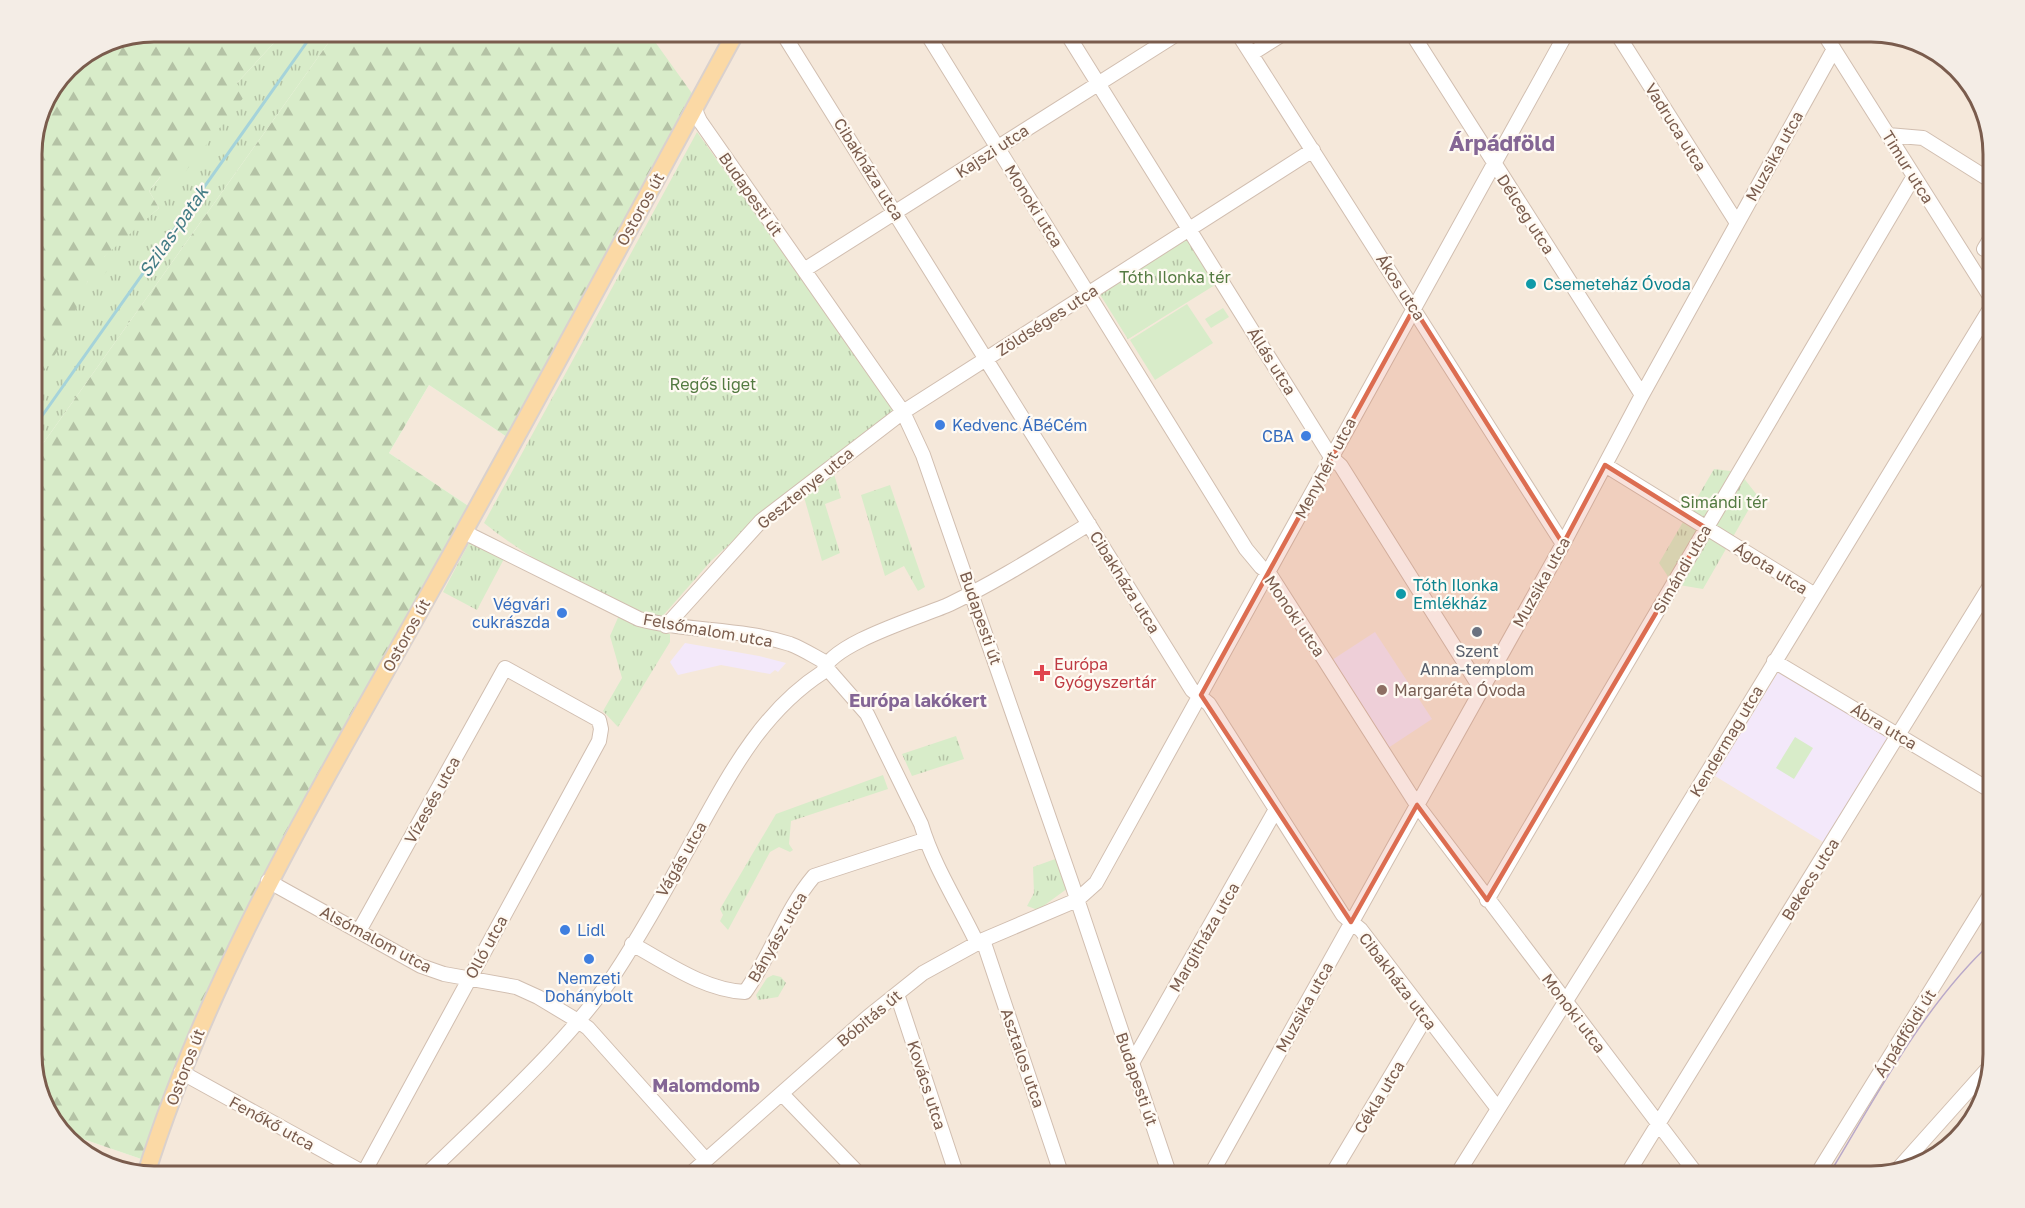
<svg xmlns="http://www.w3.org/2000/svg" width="2025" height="1208" font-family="'Golos Text',sans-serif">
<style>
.residential{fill:#f5e8da}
.education{fill:#f3e8fa}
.grass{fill:url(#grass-tufts)}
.forest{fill:url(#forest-firs)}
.pitch{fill:#d8ecc9}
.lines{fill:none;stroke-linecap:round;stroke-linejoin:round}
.stream{stroke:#a5d3da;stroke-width:3}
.minor-casing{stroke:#d1beb0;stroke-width:16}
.major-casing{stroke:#dad1cd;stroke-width:20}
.minor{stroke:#fff;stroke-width:14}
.major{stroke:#fbd9a5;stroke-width:16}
.tram{stroke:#b9a8c9;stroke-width:1.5}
.marked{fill:#dc6d51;fill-opacity:0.2;stroke:#dc6d51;stroke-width:4.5;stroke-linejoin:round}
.culture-dot{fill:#0f9aa8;stroke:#fffaf3;stroke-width:2}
.shop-dot{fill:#3f7fe0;stroke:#fffaf3;stroke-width:2}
.worship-dot{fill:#6b7280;stroke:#fffaf3;stroke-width:2}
.health-dot{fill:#e0444e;stroke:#fffaf3;stroke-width:2}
.education-dot{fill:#8d6e63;stroke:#fffaf3;stroke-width:2}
.labels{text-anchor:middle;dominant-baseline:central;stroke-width:4.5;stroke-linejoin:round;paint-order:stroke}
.street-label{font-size:16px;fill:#7a5c4d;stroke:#fffaf3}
.park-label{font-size:16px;fill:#537a41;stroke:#fffaf3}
.culture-label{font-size:16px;fill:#0d838f;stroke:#fffaf3;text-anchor:start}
.shop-label{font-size:16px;fill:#366cbe;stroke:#fffaf3;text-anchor:start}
.worship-label{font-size:16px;fill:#5b616d;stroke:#fffaf3}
.health-label{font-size:16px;fill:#be3a42;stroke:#fffaf3;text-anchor:start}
.education-label{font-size:16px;fill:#785e54;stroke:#fffaf3;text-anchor:start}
.water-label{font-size:18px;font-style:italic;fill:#437c86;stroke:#fffaf3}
.neighbourhood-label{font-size:18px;font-weight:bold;fill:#846695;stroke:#fffaf3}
.district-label{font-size:22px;font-weight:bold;fill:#846695;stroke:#fffaf3}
.rim{fill:none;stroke:#7a5c4d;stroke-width:3}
</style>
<defs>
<pattern id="grass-tufts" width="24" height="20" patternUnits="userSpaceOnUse" patternTransform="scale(1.5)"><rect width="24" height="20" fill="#d8ecc9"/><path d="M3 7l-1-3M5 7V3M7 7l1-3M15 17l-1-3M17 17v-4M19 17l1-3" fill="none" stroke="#b4c2a5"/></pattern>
<pattern id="forest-firs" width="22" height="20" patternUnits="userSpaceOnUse" patternTransform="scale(1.5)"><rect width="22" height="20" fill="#d8ecc9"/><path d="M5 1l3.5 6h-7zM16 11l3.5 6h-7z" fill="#b4c2a5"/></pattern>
</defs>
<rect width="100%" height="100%" fill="#fdf6ec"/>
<!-- residential -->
<path class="residential" d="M 658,32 L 1871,32 L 1932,48 L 1977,93 L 1993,147 L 1993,1054 L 1977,1115 L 1932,1160 L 1871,1176 L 154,1176 L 93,1160 L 71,1138 L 77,1137 L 147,1161 L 177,1074 L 470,507 L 389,453 L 429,385 L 510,439 Z"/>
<!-- education -->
<path class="education" d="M 1375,632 L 1432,719 L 1388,748 L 1332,660 Z
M 685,643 L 759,656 L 786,663 L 778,672 L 775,670 L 770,674 L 721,665 L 678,675 L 670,662 Z
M 1780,669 L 1893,739 L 1828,845 L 1715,776 Z"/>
<!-- grass -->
<path class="grass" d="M 284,32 L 336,32 L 32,459 L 32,373 L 42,374 C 66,338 76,292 103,258 C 118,240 141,224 159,208 L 149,191 L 237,83 Z
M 697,132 L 898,413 L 758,518 L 711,561 L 660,619 C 598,595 536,565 484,523 Z
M 1189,237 L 1215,285 L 1128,339 L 1099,293 Z
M 1714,469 L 1739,472 L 1757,495 L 1703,589 L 1673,584 L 1659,563 Z
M 834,474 L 841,498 L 825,504 L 840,553 L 822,561 L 804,497 Z
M 890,485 L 925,587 L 918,591 L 904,566 L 885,576 L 861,495 Z
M 471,539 L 505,557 L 477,610 L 443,592 Z
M 620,613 L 670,634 L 670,642 L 618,727 L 603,711 L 622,678 L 610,636 Z
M 956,736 L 964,759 L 912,776 L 902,754 Z
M 883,775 L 888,789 L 791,821 L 789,844 L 793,850 L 790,852 L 779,847 L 770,852 L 728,930 L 720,921 L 723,915 L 720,909 L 776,814 Z
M 1058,858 L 1068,888 L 1038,910 L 1027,906 L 1034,893 L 1033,867 Z
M 773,975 L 781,977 L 786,983 L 778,997 L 758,1000 L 756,995 L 767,978 Z"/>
<!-- forest -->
<path class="forest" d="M 154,32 L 284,32 L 237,83 L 244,97 L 181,177 L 160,177 L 149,191 L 159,208 L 104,257 L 108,270 L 99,280 L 88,281 L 58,350 L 42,375 L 32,373 L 32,147 L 44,100 L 68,67 L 108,41 Z
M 336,32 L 658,32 L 653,39 L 696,99 L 510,439 L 429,385 L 389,453 L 470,507 L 265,879 L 147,1161 L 77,1137 L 71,1138 L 48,1115 L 32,1061 L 32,459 Z"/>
<!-- pitch -->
<path class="pitch" d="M 1145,303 L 1156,321 L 1128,339 L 1117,321 Z
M 1187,304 L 1213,343 L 1155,380 L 1130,340 Z
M 1223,308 L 1229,317 L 1211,328 L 1205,319 Z
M 1795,737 L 1813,748 L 1794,779 L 1776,768 Z"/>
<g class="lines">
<!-- stream -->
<path class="stream" d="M 32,430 L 314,32"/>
<!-- minor casing -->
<g class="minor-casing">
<path id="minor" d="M 782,32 L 1192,690 L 1209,704 L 1343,915 L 1361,930 L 1498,1109
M 926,32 L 1246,549 L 1261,567 L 1269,573 L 1417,805 L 1698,1176
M 1066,32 L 1331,457 L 1341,466 L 1481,689
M 1237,32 L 1563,544
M 1411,32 L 1642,395
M 1616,32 L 1737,223
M 1823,32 L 1993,301
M 1251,54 L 1286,32
M 694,108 L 700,121 L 903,412 L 923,455 L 1072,884 L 1170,1176
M 1888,135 L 1923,138 L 1993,182
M 1984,249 L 1993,234
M 804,270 L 1180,32
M 1605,465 L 1815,595
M 464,532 L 639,619 C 688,632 741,628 790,644 C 801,648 812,655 823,661 L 825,666 L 867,714 L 921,824 C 934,867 958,903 977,943
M 666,626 L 761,521 L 903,412 L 1313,150
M 1774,661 L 1993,792
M 268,881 L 421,966 L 444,974 L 516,987 L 538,997 L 578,1021 L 588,1028 L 706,1160
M 1487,900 L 1914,176
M 359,931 L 505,668 L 599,720 L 601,729 L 599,741 L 362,1176
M 983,940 L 1062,1176
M 632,944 C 667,963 704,990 745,992 C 771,956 785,910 814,876 L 924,840
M 897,994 L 957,1176
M 1132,1063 L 1275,811
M 181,1072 L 364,1173
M 782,1094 L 861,1176
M 1898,1169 L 1991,1065
M 425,1176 C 487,1115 565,1046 614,975 C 643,931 669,884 694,838 C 729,775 761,712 823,672 C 830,643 924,616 950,604 C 998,581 1043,552 1089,524
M 688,1176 L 868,1017 L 923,973 L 983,940 L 1077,900 L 1096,883 L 1567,32
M 1210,1176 L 1563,544 L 1642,395 L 1834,49
M 1331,1176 L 1426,1017
M 1456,1176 L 1645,875 L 1993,304
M 1626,1176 L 1993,581
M 1816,1176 L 1993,890"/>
</g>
<!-- major casing -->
<g class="major-casing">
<path id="major" d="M 146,1174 C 211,967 324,783 429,594 C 534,408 634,219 736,32"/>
</g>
<!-- minor -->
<use href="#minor" class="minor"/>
<!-- major -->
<use href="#major" class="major"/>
<!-- tram -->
<path class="tram" d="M 1828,1176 C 1876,1097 1924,1004 1993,941"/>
</g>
<!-- marked area -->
<path class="marked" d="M 1414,308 L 1563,544 L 1605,465 L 1706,528 L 1487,900 L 1417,805 L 1351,922 L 1201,695 Z"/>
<!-- markers -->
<g class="culture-dot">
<circle cx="1531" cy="284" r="6"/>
<circle cx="1401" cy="594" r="6"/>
</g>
<g class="shop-dot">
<circle cx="940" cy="425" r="6"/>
<circle cx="1306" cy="436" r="6"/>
<circle cx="562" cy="613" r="6"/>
<circle cx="565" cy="930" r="6"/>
<circle cx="589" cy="959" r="6"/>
</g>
<circle class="worship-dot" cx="1477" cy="632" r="6"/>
<path class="health-dot" d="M1039 664h6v6h6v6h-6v6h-6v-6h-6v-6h6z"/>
<circle class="education-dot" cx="1382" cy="690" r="6"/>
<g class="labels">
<!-- street labels -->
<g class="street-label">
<text transform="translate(1676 127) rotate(58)">Vadruca utca</text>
<text transform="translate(992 151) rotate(-33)">Kajszi utca</text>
<text transform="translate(1774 156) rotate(-61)">Muzsika utca</text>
<text transform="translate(1908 167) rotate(58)">Timur utca</text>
<text transform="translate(869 169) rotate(58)">Cibakháza utca</text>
<text transform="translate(751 194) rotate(55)">Budapesti út</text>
<text transform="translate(1034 206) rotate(58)">Monoki utca</text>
<text transform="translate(640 209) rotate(-61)">Ostoros út</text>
<text transform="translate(1526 214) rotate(57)">Délceg utca</text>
<text transform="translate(1401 287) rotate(57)">Ákos utca</text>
<text transform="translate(1047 320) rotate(-33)">Zöldséges utca</text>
<text transform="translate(1272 361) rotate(58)">Állás utca</text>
<text transform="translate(1325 468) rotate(-62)">Menyhért utca</text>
<text transform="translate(805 488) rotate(-39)">Gesztenye utca</text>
<text transform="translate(1771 568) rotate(32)">Ágota utca</text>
<text transform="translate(1682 569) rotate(-60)">Simándi utca</text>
<text transform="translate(1125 582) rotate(58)">Cibakháza utca</text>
<text transform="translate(1541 582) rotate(-61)">Muzsika utca</text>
<text transform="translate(1295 616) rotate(56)">Monoki utca</text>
<text transform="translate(981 618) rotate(71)">Budapesti út</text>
<text transform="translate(708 630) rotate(10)">Felsőmalom utca</text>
<text transform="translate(406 635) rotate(-61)">Ostoros út</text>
<text transform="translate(1884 726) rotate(31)">Ábra utca</text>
<text transform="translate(1726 741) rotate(-59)">Kendermag utca</text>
<text transform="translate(432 800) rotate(-61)">Vízesés utca</text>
<text transform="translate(681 859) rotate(-60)">Vágás utca</text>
<text transform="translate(1810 879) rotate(-58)">Bekecs utca</text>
<text transform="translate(777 937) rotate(-60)">Bányász utca</text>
<text transform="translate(1204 937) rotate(-60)">Margitháza utca</text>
<text transform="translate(376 939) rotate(28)">Alsómalom utca</text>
<text transform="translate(486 947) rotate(-61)">Olló utca</text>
<text transform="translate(1398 981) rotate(53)">Cibakháza utca</text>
<text transform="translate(1304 1007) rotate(-61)">Muzsika utca</text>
<text transform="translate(1574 1013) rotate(53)">Monoki utca</text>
<text transform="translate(869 1018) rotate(-40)">Bóbitás út</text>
<text transform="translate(1905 1033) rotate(-58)">Árpádföldi út</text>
<text transform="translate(1023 1058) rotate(71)">Asztalos utca</text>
<text transform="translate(185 1067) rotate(-69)">Ostoros út</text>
<text transform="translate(1137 1079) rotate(71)">Budapesti út</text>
<text transform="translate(927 1085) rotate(72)">Kovács utca</text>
<text transform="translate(1379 1097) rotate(-59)">Cékla utca</text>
<text transform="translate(272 1123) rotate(29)">Fenőkő utca</text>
</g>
<!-- park labels -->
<g class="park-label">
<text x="1175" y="277">Tóth Ilonka tér</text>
<text x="713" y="384">Regős liget</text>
<text x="1724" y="502">Simándi tér</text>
</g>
<!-- culture labels -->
<g class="culture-label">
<text x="1543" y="284">Csemeteház Óvoda</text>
<text x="1413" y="585">Tóth Ilonka<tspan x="1413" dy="18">Emlékház</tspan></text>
</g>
<!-- shop labels -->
<g class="shop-label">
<text x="952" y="425">Kedvenc ÁBéCém</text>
<text x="1294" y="436" text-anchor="end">CBA</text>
<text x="550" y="604" text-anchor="end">Végvári<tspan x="550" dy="18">cukrászda</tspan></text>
<text x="577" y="930">Lidl</text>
<text x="589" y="978" text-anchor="middle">Nemzeti<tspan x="589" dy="18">Dohánybolt</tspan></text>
</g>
<!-- worship labels -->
<g class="worship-label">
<text x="1477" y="651">Szent<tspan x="1477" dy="18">Anna-templom</tspan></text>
</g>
<!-- health labels -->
<g class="health-label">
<text x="1054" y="664">Európa<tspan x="1054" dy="18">Gyógyszertár</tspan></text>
</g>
<!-- education labels -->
<g class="education-label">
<text x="1394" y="690">Margaréta Óvoda</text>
</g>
<!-- water labels -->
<g class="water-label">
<text transform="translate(173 231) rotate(-55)">Szilas-patak</text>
</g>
<!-- neighbourhood labels -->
<g class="neighbourhood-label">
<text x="918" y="700">Európa lakókert</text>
<text x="706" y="1085">Malomdomb</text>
</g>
<!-- district labels -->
<g class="district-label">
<text x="1502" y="142">Árpádföld</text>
</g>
</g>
<!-- crop -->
<path d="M0 0H2025V1208H0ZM154 42H1871A112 112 0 0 1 1983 154V1054A112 112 0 0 1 1871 1166H154A112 112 0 0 1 42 1054V154A112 112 0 0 1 154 42Z" fill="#f4ede6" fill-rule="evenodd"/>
<path class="rim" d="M154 42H1871A112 112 0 0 1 1983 154V1054A112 112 0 0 1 1871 1166H154A112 112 0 0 1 42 1054V154A112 112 0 0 1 154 42Z"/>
</svg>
